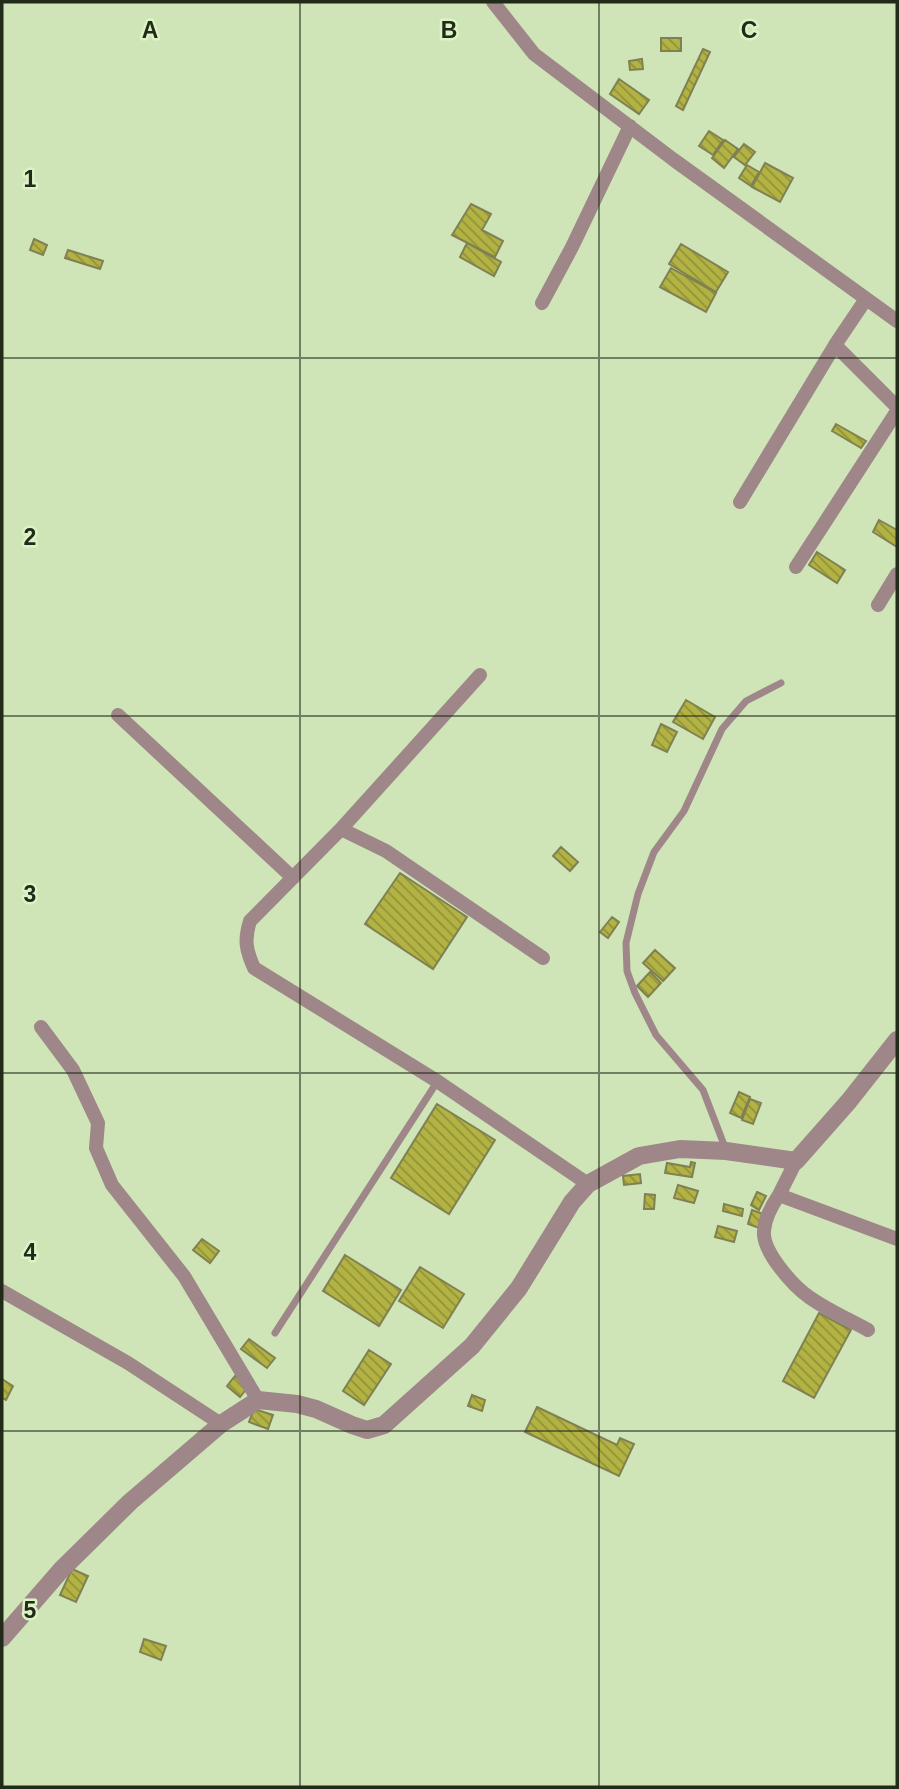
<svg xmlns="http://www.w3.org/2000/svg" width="899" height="1789" font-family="Arial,sans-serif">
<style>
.building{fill:url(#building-back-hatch);stroke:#808153;stroke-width:2}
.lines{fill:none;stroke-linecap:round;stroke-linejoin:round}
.service{stroke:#9e8689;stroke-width:7}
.minor{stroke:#9e8689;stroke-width:14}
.tertiary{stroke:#9e8689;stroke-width:18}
.grid{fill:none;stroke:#222a19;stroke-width:2;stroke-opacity:0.55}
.grid-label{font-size:23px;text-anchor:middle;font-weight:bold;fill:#222a19;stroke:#dcf3c5;stroke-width:5;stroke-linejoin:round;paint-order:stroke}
</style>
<defs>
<pattern id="building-back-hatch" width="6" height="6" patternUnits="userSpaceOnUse" patternTransform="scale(1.75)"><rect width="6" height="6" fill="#b3b344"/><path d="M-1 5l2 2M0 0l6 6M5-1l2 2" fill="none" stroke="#919238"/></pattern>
</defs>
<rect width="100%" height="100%" fill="#cfe5b8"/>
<!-- building -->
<path class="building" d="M 661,38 L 681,38 L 681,51 L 661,51 Z
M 703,49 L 710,52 L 683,110 L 676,106 Z
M 642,59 L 643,69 L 630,70 L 629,61 Z
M 619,79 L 649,100 L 639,114 L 610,94 Z
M 709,131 L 723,140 L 713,155 L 699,146 Z
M 725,140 L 738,149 L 724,168 L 712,158 Z
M 744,144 L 755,152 L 745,165 L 734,157 Z
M 765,163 L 793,178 L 780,202 L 752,187 Z
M 747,165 L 759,172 L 751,186 L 739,178 Z
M 471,204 L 491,214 L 482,230 L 503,241 L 495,257 L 452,235 Z
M 34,239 L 47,245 L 43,255 L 30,250 Z
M 467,243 L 501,262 L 494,276 L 460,257 Z
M 681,244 L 728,272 L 716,292 L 669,264 Z
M 68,250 L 103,261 L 100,269 L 65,258 Z
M 671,268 L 716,293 L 706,312 L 660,287 Z
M 836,424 L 866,441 L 861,448 L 832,431 Z
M 879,520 L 897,530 L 897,547 L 873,532 Z
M 817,552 L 845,570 L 837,583 L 809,565 Z
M 686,700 L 715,717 L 703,739 L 673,722 Z
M 661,724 L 677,732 L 667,752 L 652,745 Z
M 561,847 L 578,862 L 570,871 L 553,856 Z
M 400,873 L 467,917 L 433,969 L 365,924 Z
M 612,917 L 619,922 L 608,938 L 600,932 Z
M 655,950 L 675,968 L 663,981 L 643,963 Z
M 650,972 L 661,983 L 648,997 L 637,986 Z
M 739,1092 L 750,1097 L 741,1118 L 730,1113 Z
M 750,1099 L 761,1103 L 753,1124 L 742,1120 Z
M 437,1104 L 495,1140 L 449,1214 L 391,1178 Z
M 691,1162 L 695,1163 L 692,1177 L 665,1173 L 667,1163 L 690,1167 Z
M 640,1174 L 641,1183 L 624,1185 L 623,1176 Z
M 678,1185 L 698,1191 L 694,1203 L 674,1198 Z
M 757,1192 L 766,1196 L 759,1210 L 751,1205 Z
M 645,1194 L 655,1195 L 654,1209 L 644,1209 Z
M 724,1204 L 743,1209 L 742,1216 L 723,1211 Z
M 752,1210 L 763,1214 L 759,1228 L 748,1224 Z
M 718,1226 L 737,1231 L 734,1242 L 715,1237 Z
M 202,1239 L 219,1251 L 210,1263 L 193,1250 Z
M 345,1255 L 401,1290 L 379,1326 L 323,1291 Z
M 420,1267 L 464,1294 L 443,1328 L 399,1301 Z
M 819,1313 L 851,1330 L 814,1398 L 783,1381 Z
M 249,1339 L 275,1358 L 267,1368 L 241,1349 Z
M 369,1350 L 391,1364 L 364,1405 L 343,1391 Z
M 235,1376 L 248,1387 L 240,1397 L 227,1386 Z
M 2,1379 L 13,1386 L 6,1400 L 2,1398 Z
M 472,1395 L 485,1400 L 482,1411 L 468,1406 Z
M 537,1407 L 617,1445 L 620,1438 L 634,1444 L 619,1476 L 525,1432 Z
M 254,1409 L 273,1415 L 268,1429 L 249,1422 Z
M 72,1569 L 88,1576 L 76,1602 L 60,1595 Z
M 144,1639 L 166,1646 L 161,1660 L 140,1652 Z"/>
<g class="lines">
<!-- service -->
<path class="service" d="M 726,1150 L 703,1090 L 656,1035 L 635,993 L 627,971 L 626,943 L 638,894 L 654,852 L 684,811 L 722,729 L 746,701 L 781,683
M 275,1333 L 437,1082"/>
<!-- minor -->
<path class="minor" d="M 493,2 L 534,54 L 674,160 L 897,321
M 542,303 L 572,247 L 630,126
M 835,345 L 866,299
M 740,502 L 835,345 L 897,407
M 796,567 L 897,411
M 878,605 L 897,574
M 118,715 L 293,878
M 341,829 L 480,675
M 543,958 L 386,851 L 341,829 L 250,921 C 244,940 246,950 254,968 L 437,1081 L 588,1184
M 41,1027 L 73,1070 L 98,1123 L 96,1148 L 112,1185 L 184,1276 L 258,1400
M 779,1195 L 796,1161
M 2,1291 L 128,1363 L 221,1424
M 868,1330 C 848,1319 827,1310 809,1297 C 793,1286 762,1251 764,1231 C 765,1218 772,1205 779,1195 L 897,1239"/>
<!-- tertiary -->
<path class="tertiary" d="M 2,1638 L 62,1569 L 130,1502 L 221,1424 L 258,1400 L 297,1404 L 316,1409 L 352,1425 L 367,1430 L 384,1425 L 472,1346 L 519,1288 L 572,1202 L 588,1184 L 639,1156 L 680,1149 L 726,1151 L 796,1161 L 849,1101 L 897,1040"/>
</g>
<!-- grid -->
<path class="grid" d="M 300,2 L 300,1787M 599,2 L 599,1787M 2,358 L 897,358M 2,716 L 897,716M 2,1073 L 897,1073M 2,1431 L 897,1431"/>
<g class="grid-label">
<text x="150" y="38">A</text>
<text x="449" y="38">B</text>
<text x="749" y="38">C</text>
<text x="30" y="187">1</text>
<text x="30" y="545">2</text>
<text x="30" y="902">3</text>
<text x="30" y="1260">4</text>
<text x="30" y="1618">5</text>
</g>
<!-- border -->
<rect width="899" height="1789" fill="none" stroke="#222a19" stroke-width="7"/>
</svg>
